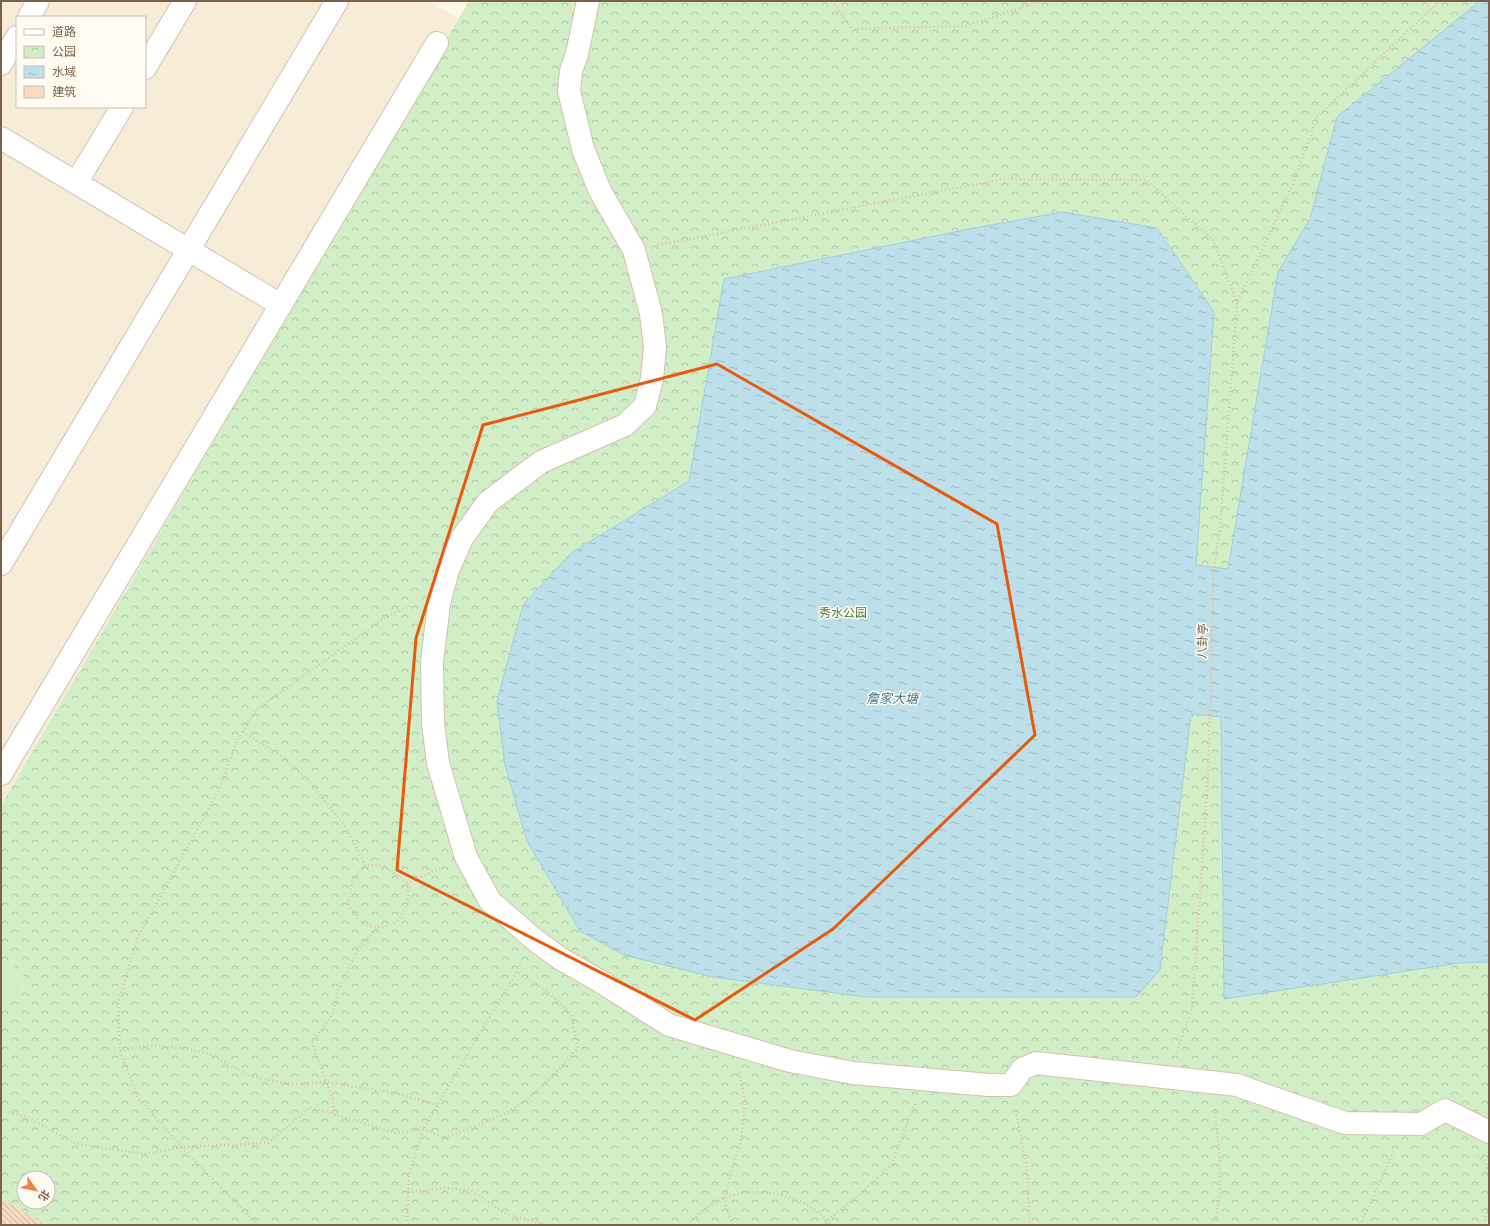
<svg xmlns="http://www.w3.org/2000/svg" width="1490" height="1226" font-family="Signika,'Noto Sans SC',sans-serif">
<style>
.residential{fill:#f6ecd8;fill-rule:evenodd}
.park{fill:url(#park-crowns);fill-rule:evenodd}
.pitch{fill:#d2eec6}
.water{fill:url(#water-ripples);stroke:#a1cedd}
.building{fill:url(#building-back-hatch)}
.lines{fill:none;stroke-linecap:round;stroke-linejoin:round}
.minor-casing{stroke:#d2c2ae;stroke-width:24}
.path{stroke:#dcbea2;stroke-width:2.5;stroke-dasharray:1 3;stroke-linecap:butt}
.minor{stroke:#fff;stroke-width:22}
.marked{fill:none;stroke:#e8590c;stroke-width:3;stroke-linejoin:round}
.labels{text-anchor:middle;dominant-baseline:central;stroke-width:3;stroke-linejoin:round;paint-order:stroke}
.park-label{font-size:12px;fill:#4a7c3e;stroke:#fffbf2}
.street-label{font-size:12px;fill:#7c614a;stroke:#fffbf2}
.water-label{font-size:13px;font-style:italic;fill:#417b90;stroke:#fffbf2}
</style>
<defs>
<pattern id="park-crowns" width="20" height="18" patternUnits="userSpaceOnUse"><rect width="20" height="18" fill="#d2eec6"/><path d="M2 6a3 3 0 1 1 6 0M12 15a3 3 0 1 1 6 0" fill="none" stroke="#afc4a3"/></pattern>
<pattern id="water-ripples" width="26" height="14" patternUnits="userSpaceOnUse"><rect width="26" height="14" fill="#bcdfea"/><path d="M2 4q2-2 4 0t4 0M15 11q2-2 4 0t4 0" fill="none" stroke="#9eb8c0"/></pattern>
<pattern id="building-back-hatch" width="6" height="6" patternUnits="userSpaceOnUse"><rect width="6" height="6" fill="#f6dbc0"/><path d="M-1 5l2 2M0 0l6 6M5-1l2 2" fill="none" stroke="#ccb59e"/></pattern>
</defs>
<rect width="100%" height="100%" fill="#fef8ea"/>
<!-- residential -->
<path class="residential" d="M 1,1 L 428,1 L 458,19 L 1,806 ZM 17,17 L 145,17 L 145,107 L 17,107 Z"/>
<!-- park -->
<path class="park" d="M 469,1 L 1489,1 L 1489,1225 L 45,1225 L 1,1198 L 1,806 ZM 24,1178 L 48,1178 L 48,1202 L 24,1202 Z"/>
<!-- pitch -->
<path class="pitch" d="M 1,958 L 25,973 L 1,1014 Z"/>
<!-- water -->
<path class="water" d="M 1480,1 L 1489,1 L 1489,962 L 1459,963 L 1224,999 L 1221,717 L 1191,714 L 1160,970 L 1136,997 L 866,997 L 713,977 L 624,955 L 580,931 L 527,841 L 505,765 L 497,701 L 523,605 L 571,553 L 689,481 L 724,279 L 964,230 L 1062,212 L 1157,228 L 1214,312 L 1196,565 L 1228,569 L 1278,272 L 1310,219 L 1337,117 Z"/>
<!-- building -->
<path class="building" d="M 1,1198 L 45,1225 L 1,1225 Z"/>
<g class="lines">
<!-- minor casing -->
<g class="minor-casing">
<path id="minor" d="M 588,1 L 577,54 L 571,71 L 569,91 L 583,149 L 600,191 L 634,250 L 651,314 L 655,347 L 652,379 L 645,406 L 625,425 L 541,462 L 488,502 L 462,538 L 448,570 L 439,604 L 432,662 L 433,723 L 438,763 L 466,857 L 490,901 L 535,940 L 561,959 L 598,980 L 669,1025 L 790,1061 L 853,1073 L 989,1085 L 1011,1085 L 1022,1069 L 1036,1063 L 1237,1085 L 1345,1123 L 1421,1124 L 1445,1110 L 1489,1132
M 29,17 L 38,1
M 1,64 L 17,37
M 145,68 L 185,1
M 1,138 L 281,305
M 76,183 L 122,107
M 1,564 L 337,1
M 1,774 L 437,43"/>
</g>
<!-- path -->
<path class="path" d="M 832,1 L 852,29 L 965,26 L 1041,1
M 658,245 L 1003,179 L 1146,180 L 1213,240 L 1237,302
M 243,732 L 284,758 L 309,781 L 347,829 L 365,865
M 408,883 C 408,889 409,898 407,904 C 401,926 380,933 361,922 C 356,918 352,910 348,904 L 352,882 L 365,865 L 384,866 L 408,883 L 443,867
M 120,1051 L 146,1045 L 182,1048 L 210,1054 L 252,1077 L 289,1084 L 326,1082 L 400,1094 L 438,1105
M 1177,1052 L 1192,1009 L 1208,776 L 1214,567 L 1220,528 L 1237,303 L 1293,184 L 1317,117 L 1440,1
M 1,1111 L 24,1116 L 77,1144 L 146,1154 L 182,1147 L 268,1143 L 310,1107 L 396,1133 L 423,1129 L 445,1138 C 471,1127 500,1119 523,1102 C 544,1087 561,1067 578,1048 L 571,1014 L 547,991 L 517,972
M 1016,1111 L 1027,1171 L 1030,1225
M 335,1115 L 332,1097 L 312,1043 L 333,1014 L 337,993 L 358,949 L 378,928
M 1477,1156 L 1486,1163 L 1489,1177
M 408,1192 L 447,1188 L 470,1190 L 506,1214 L 547,1225
M 258,1225 L 191,1157 L 138,1098 L 120,1051 L 118,1003 L 138,937 L 219,790 L 237,741 L 256,710 L 386,617 L 412,605
M 407,1225 L 409,1174 L 423,1129 L 522,963
M 687,1225 C 698,1214 710,1204 724,1198 C 758,1185 808,1194 830,1225
M 732,1225 L 724,1198 L 741,1140 L 745,1100 L 739,1072
M 822,1225 L 870,1185 L 891,1165 L 915,1103
M 1215,1225 L 1220,1193 L 1220,1163 L 1215,1109
M 1360,1225 L 1395,1149
M 1484,1225 L 1489,1202"/>
<!-- minor -->
<use href="#minor" class="minor"/>
</g>
<!-- marked area -->
<path class="marked" d="M 717,364 L 997,524 L 1035,735 L 833,929 L 695,1020 L 397,870 L 416,638 L 483,425 Z"/>
<g class="labels">
<!-- park labels -->
<g class="park-label">
<text x="843" y="613">秀水公园</text>
</g>
<!-- street labels -->
<g class="street-label">
<text transform="translate(1203 641) rotate(-88)">八卦亭</text>
</g>
<!-- water labels -->
<g class="water-label">
<text x="892" y="699">詹家大塘</text>
</g>
</g>
<!-- border -->
<rect width="1490" height="1226" fill="none" stroke="#7c614a" stroke-width="4"/>
<!-- legend -->
<rect x="16" y="16" width="130" height="92" fill="#fffbf2" stroke="#cbbdaf"/>
<rect x="24" y="29" width="20" height="6" fill="#ffffff" stroke="#cbbdaf"/>
<text x="52" y="36" font-size="12" fill="#7c614a">道路</text>
<rect x="24" y="46" width="20" height="12" fill="url(#park-crowns)" stroke="#cbbdaf"/>
<text x="52" y="56" font-size="12" fill="#7c614a">公园</text>
<rect x="24" y="66" width="20" height="12" fill="url(#water-ripples)" stroke="#cbbdaf"/>
<text x="52" y="76" font-size="12" fill="#7c614a">水域</text>
<rect x="24" y="86" width="20" height="12" fill="#f6dbc0" stroke="#cbbdaf"/>
<text x="52" y="96" font-size="12" fill="#7c614a">建筑</text>
<!-- north arrow -->
<g transform="translate(36 1190) rotate(123)"><circle r="19" fill="#fffbf2" stroke="#cbbdaf"/>
<path d="M0-3L7 15L0 10L-7 15Z" fill="#f07f48"/>
<text y="-6" font-size="11" font-weight="bold" text-anchor="middle" fill="#7c614a">北</text>
</g>
</svg>
